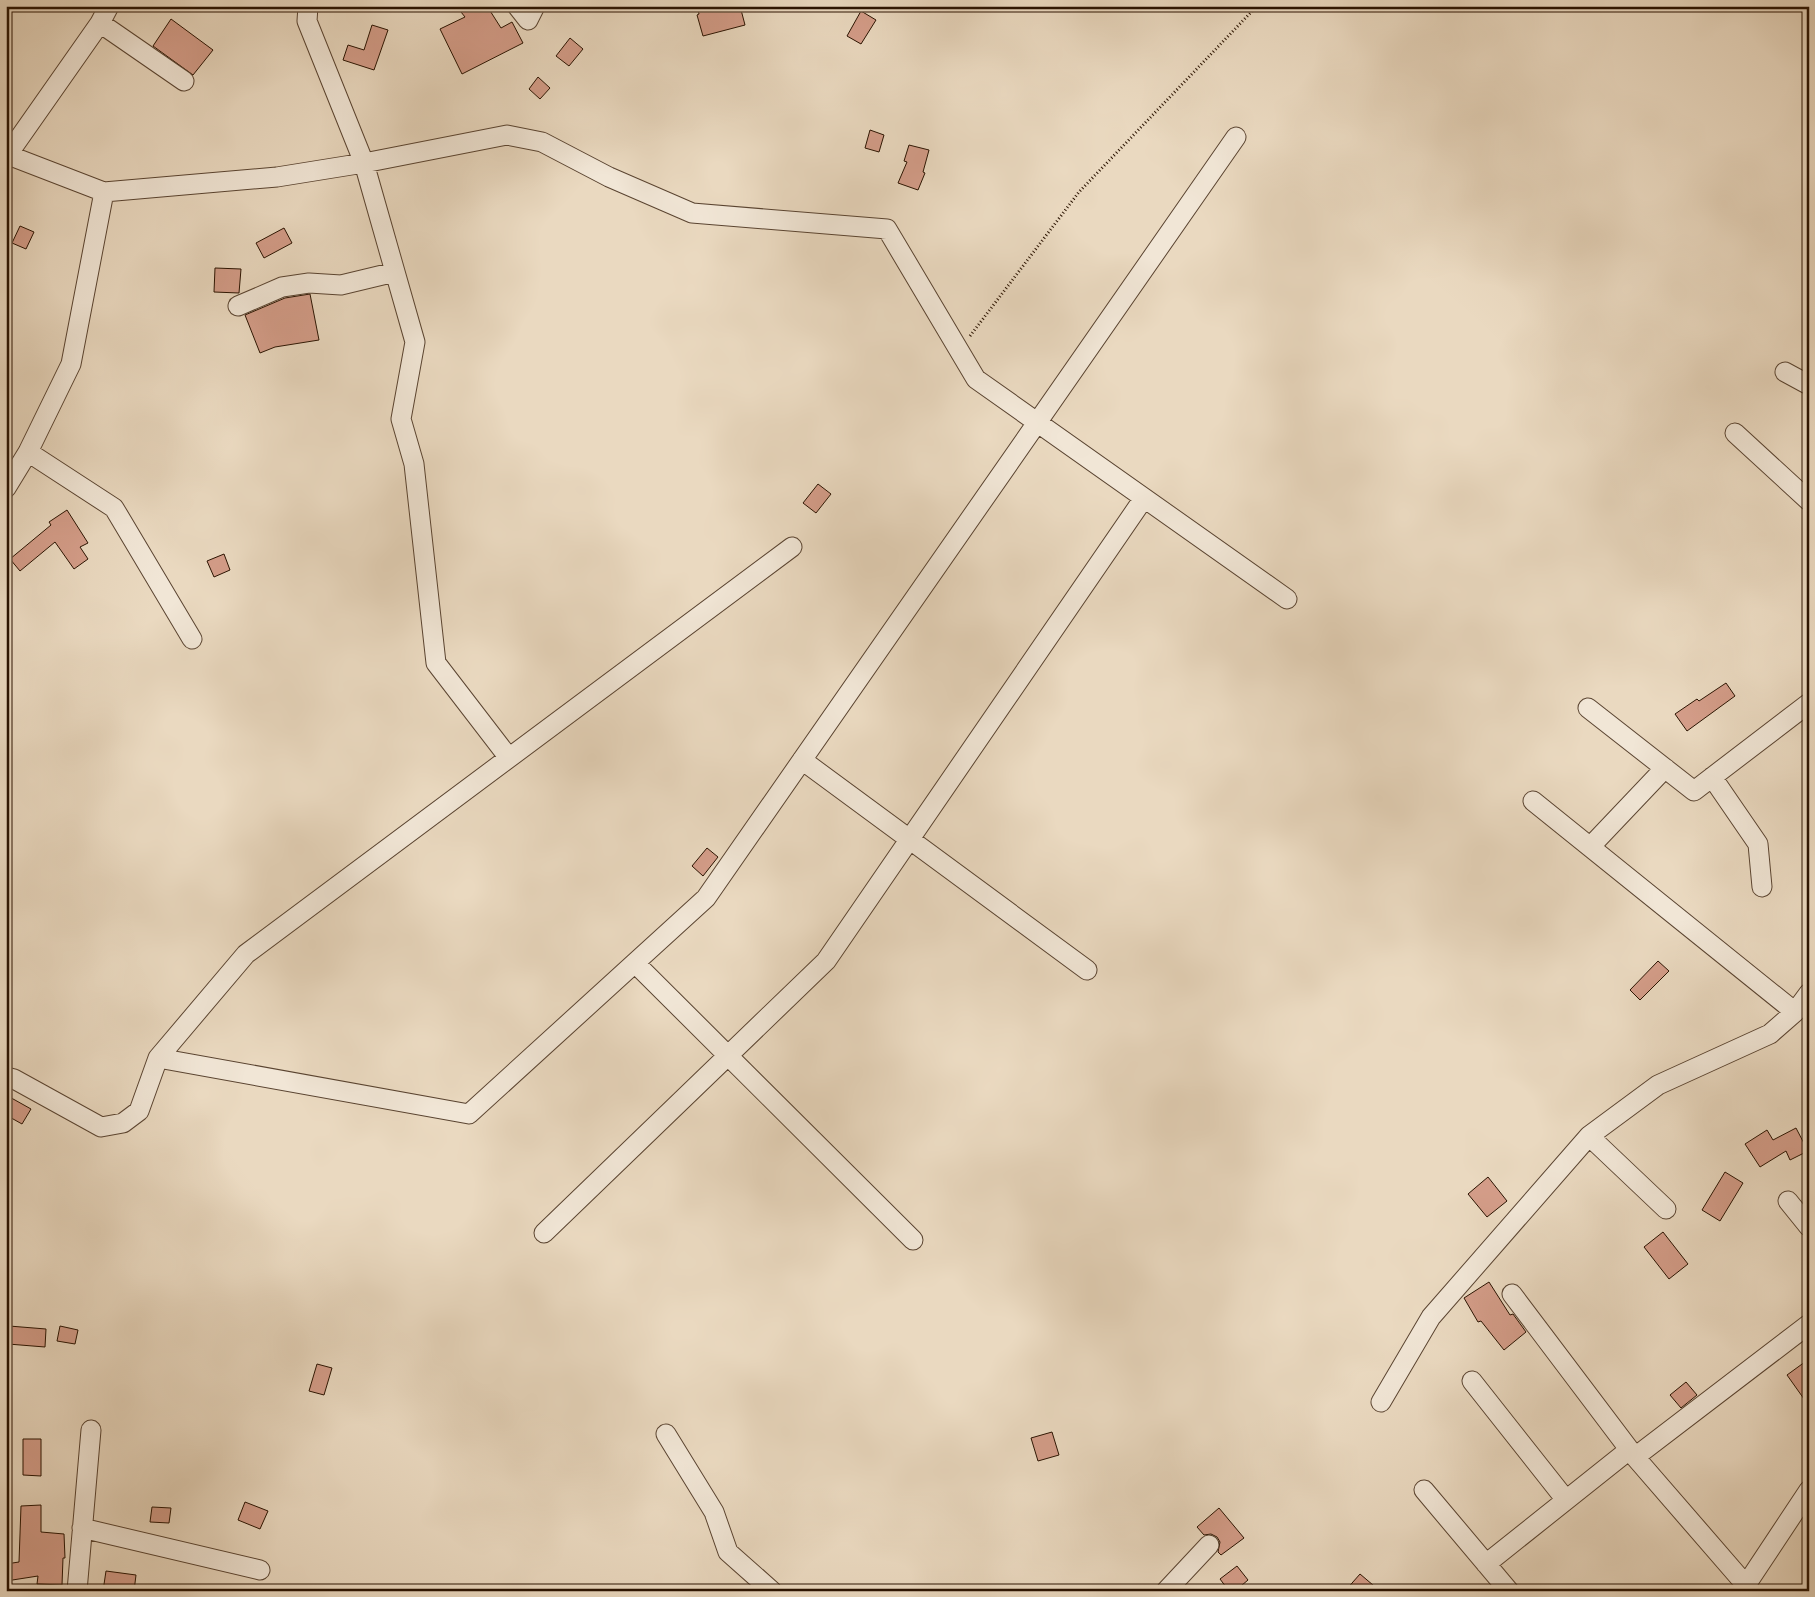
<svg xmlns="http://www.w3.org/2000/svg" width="1815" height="1597" font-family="'IM FELL Double Pica',serif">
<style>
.building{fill:#d49d89;stroke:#2a1301}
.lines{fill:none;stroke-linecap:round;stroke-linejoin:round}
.minor-casing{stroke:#5a4431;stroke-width:21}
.path{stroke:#2a1301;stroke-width:3;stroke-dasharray:1 2.5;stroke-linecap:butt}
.minor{stroke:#f1e6d6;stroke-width:19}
</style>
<rect width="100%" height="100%" fill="#ead9c0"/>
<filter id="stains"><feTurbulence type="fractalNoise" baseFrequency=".004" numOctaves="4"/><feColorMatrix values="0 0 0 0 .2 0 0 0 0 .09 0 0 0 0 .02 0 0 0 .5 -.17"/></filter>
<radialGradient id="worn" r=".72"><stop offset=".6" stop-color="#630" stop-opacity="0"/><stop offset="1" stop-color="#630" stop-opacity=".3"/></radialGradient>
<!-- building -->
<path class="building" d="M 470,6 L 487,6 L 501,28 L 512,22 L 523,43 L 462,74 L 440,29 L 465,17 L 461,12 Z
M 697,6 L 740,6 L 745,25 L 703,36 L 697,15 L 699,14 Z
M 861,11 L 876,20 L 861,44 L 847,36 Z
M 171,19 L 213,50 L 193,75 L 153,46 Z
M 372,25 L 388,30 L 374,70 L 343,60 L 348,45 L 364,50 Z
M 570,38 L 583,49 L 569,66 L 556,56 Z
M 538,77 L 550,88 L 540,99 L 529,89 Z
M 870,130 L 884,135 L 879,152 L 865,148 Z
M 909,145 L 929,150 L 923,172 L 925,173 L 918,190 L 898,183 L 907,162 L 904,161 Z
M 20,226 L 34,232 L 26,249 L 12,243 Z
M 284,228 L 292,243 L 264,258 L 256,243 Z
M 215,268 L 241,269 L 239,293 L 214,292 Z
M 310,294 L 319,340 L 275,347 L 260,353 L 245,315 L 285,298 Z
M 818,484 L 831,494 L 816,513 L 803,503 Z
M 67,510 L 88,543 L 80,547 L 88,559 L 74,569 L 55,542 L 20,571 L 10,559 L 51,525 L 49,522 Z
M 224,554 L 230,570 L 214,577 L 207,561 Z
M 1726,683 L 1735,696 L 1687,731 L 1675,714 L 1697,699 L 1699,701 Z
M 707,848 L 718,857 L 703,876 L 692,866 Z
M 1658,961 L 1669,971 L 1640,1000 L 1630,990 Z
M 6,1095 L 31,1109 L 22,1124 L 6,1115 Z
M 1796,1128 L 1808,1151 L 1790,1160 L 1786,1151 L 1760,1167 L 1745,1144 L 1767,1130 L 1773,1140 Z
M 1725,1172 L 1743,1183 L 1720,1221 L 1702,1210 Z
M 1488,1177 L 1507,1201 L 1487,1217 L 1468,1194 Z
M 1663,1232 L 1688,1264 L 1669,1279 L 1644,1247 Z
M 1489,1282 L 1510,1315 L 1513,1314 L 1526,1332 L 1504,1350 L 1481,1321 L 1478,1322 L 1464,1298 Z
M 9,1326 L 46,1329 L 45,1347 L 8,1344 Z
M 60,1326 L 78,1330 L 75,1344 L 57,1341 Z
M 1809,1359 L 1809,1406 L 1787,1375 Z
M 317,1364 L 332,1368 L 324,1395 L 309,1391 Z
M 1686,1382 L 1697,1395 L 1681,1408 L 1670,1395 Z
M 1052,1432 L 1059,1455 L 1038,1461 L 1031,1438 Z
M 23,1439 L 41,1439 L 41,1476 L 23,1475 Z
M 245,1502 L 268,1511 L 260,1529 L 238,1520 Z
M 41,1505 L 41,1532 L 64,1534 L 65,1558 L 63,1558 L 62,1585 L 37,1584 L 38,1576 L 6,1581 L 6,1564 L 19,1562 L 21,1506 Z
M 152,1507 L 171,1508 L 169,1523 L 150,1522 Z
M 1219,1508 L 1244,1538 L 1221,1555 L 1218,1552 L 1220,1542 L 1217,1537 L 1211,1534 L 1204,1535 L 1197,1527 Z
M 1237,1566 L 1248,1580 L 1235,1591 L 1229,1591 L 1220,1579 Z
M 106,1571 L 136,1575 L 134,1591 L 103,1591 Z
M 1360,1574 L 1380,1591 L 1345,1591 Z"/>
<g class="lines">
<!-- minor casing -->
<g class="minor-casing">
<path id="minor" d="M 308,6 L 307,21 L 364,163 L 415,342 L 401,419 L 414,464 L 436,663 L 509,758
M 517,6 L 528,20 L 535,6
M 100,23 L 184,81
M 8,155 L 104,192 L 277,177 L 364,163 L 507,135 L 542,142 L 609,177 L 692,213 L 887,229 L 976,379 L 1287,599
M 6,157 L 100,23 L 109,6
M 238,306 L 282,287 L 309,283 L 341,285 L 395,272
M 1785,372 L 1809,385
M 1735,433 L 1809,501
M 28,452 L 114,508 L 192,639
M 6,488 L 28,452 L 71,364 L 104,192
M 1588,708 L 1694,791 L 1809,703
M 802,760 L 1087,970
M 1712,777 L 1758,844 L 1762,887
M 1533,801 L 1795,1012
M 1590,847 L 1665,768
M 635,963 L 913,1240
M 158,1058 L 469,1114 L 706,898 L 1236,137
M 6,1077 L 14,1079 L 101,1127 L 123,1123 L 139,1111 L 158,1058 L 246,954 L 792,547
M 1589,1136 L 1666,1209
M 1788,1201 L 1809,1227
M 544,1233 L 826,961 L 1144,498
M 1512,1294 L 1635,1457 L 1745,1584
M 1472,1381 L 1566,1500
M 1381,1402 L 1431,1317 L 1589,1136 L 1658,1085 L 1770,1034 L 1795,1012 L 1809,993
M 666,1434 L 714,1512 L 728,1552 L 772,1591
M 1635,1457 L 1809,1324
M 1424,1490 L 1509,1591
M 82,1528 L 260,1570
M 1486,1564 L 1629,1450
M 77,1591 L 91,1430
M 1166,1591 L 1209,1545
M 1742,1591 L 1809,1490"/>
</g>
<!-- path -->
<path class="path" d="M 970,336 L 1079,192 L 1257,6"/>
<!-- minor -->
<use href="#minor" class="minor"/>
</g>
<!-- margin -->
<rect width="1815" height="1597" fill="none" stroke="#ead9c0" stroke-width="25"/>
<rect x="8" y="8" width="1800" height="1582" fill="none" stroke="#2a1301" stroke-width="2.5"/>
<rect x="12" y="12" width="1790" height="1572" fill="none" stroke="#2a1301"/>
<rect width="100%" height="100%" filter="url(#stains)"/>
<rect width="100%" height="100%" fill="url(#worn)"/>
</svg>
